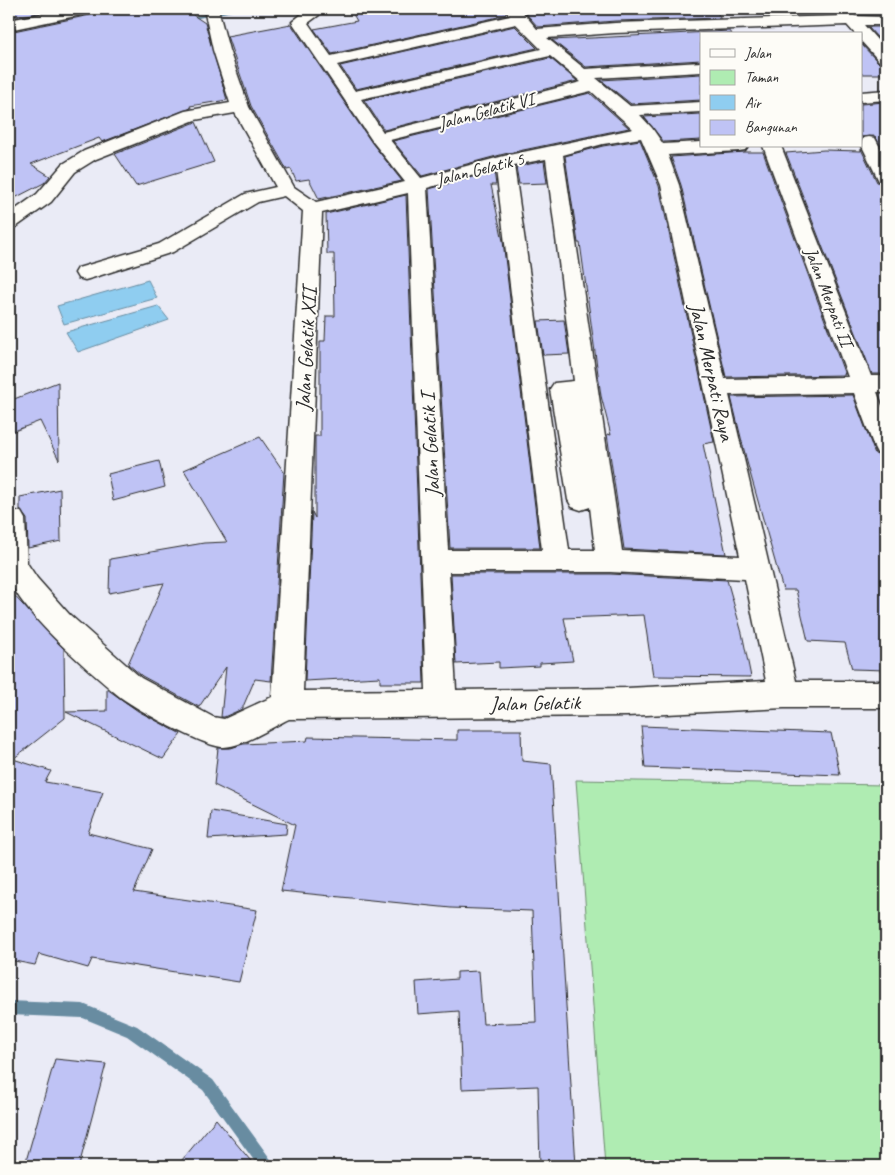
<svg xmlns="http://www.w3.org/2000/svg" width="895" height="1175" font-family="Caveat,sans-serif">
<style>
.green{fill:#afecb2;stroke:#6d8c6e}
.water{fill:#8fcdf0;stroke:#678ca1}
.lines{fill:none;stroke-linecap:round;stroke-linejoin:round}
.stream{fill:#678ca1;fill-rule:evenodd}
.building{fill:#bfc3f5;stroke:#2b2b2b}
.minor-casing{stroke:#2b2b2b;stroke-width:3}
.minor{fill:#fdfcf7;fill-rule:evenodd}
.labels{text-anchor:middle;dominant-baseline:central;stroke-width:4;stroke-linejoin:round;paint-order:stroke}
.far-street-label{font-size:18px;fill:#2b2b2b;stroke:#fdfcf7}
.street-label{font-size:21px;fill:#2b2b2b;stroke:#fdfcf7}
</style>
<rect width="100%" height="100%" fill="#eaebf6"/>
<filter id="ink" filterUnits="userSpaceOnUse"><feTurbulence type="fractalNoise" baseFrequency=".02" numOctaves="2"/><feDisplacementMap in="SourceGraphic" scale="10" xChannelSelector="R" yChannelSelector="G"/><feConvolveMatrix kernelMatrix="1 2 1 2 8 2 1 2 1" color-interpolation-filters="sRGB"/></filter>
<g filter="url(#ink)">
<!-- green -->
<path class="green" d="M 576,780 L 886,785 L 886,1166 L 605,1166 Z"/>
<!-- water -->
<path class="water" d="M 148,280 L 157,298 L 64,324 L 57,306 Z
M 158,306 L 169,320 L 78,352 L 66,332 Z"/>
<g class="lines">
<!-- stream -->
<path class="stream" d="M 231,9 L 242,9 L 184,21 L 181,19 Z
M 9,1001 L 83,1004 L 137,1026 L 213,1080 L 272,1161 L 274,1166 L 258,1166 L 203,1090 L 127,1036 L 83,1018 L 9,1015 Z"/>
</g>
<!-- building -->
<path class="building" d="M 9,9 L 50,9 L 50,11 L 9,18 Z
M 99,9 L 191,9 L 193,15 L 205,23 L 227,100 L 190,106 L 191,108 L 102,142 L 99,138 L 31,164 L 50,176 L 44,183 L 9,201 L 9,32 L 90,15 Z
M 350,9 L 501,9 L 507,15 L 332,54 L 314,29 L 357,21 Z
M 543,9 L 714,9 L 721,18 L 615,21 L 538,27 L 523,10 Z
M 291,24 L 372,143 L 402,181 L 319,199 L 309,179 L 296,181 L 291,169 L 287,170 L 251,106 L 227,36 Z
M 515,26 L 537,48 L 356,89 L 340,66 Z
M 868,27 L 886,27 L 886,47 Z
M 730,31 L 732,34 L 701,34 L 701,60 L 586,67 L 552,40 Z
M 861,44 L 879,63 L 886,66 L 886,74 L 861,74 Z
M 550,58 L 577,81 L 384,130 L 364,100 Z
M 701,74 L 701,100 L 631,104 L 601,80 Z
M 590,93 L 629,128 L 504,154 L 422,176 L 393,141 Z
M 885,102 L 886,103 L 886,155 L 875,136 L 861,137 L 861,104 Z
M 701,114 L 701,140 L 664,142 L 644,117 Z
M 196,122 L 214,162 L 136,186 L 115,154 Z
M 640,140 L 659,186 L 714,442 L 703,444 L 726,554 L 624,549 L 607,434 L 611,435 L 601,396 L 580,243 L 578,243 L 565,156 L 603,146 Z
M 861,149 L 877,182 L 886,185 L 886,374 L 872,374 L 786,153 L 824,150 L 861,151 Z
M 745,152 L 763,152 L 845,375 L 726,377 L 681,185 L 671,157 Z
M 544,161 L 547,183 L 519,184 L 516,167 Z
M 494,171 L 496,185 L 491,185 L 503,241 L 540,548 L 450,548 L 429,189 Z
M 406,195 L 424,683 L 380,683 L 380,677 L 305,681 L 312,512 L 315,518 L 315,436 L 320,436 L 320,341 L 325,341 L 326,316 L 335,316 L 334,254 L 327,254 L 326,214 Z
M 564,320 L 569,354 L 543,355 L 538,321 Z
M 58,382 L 59,460 L 40,421 L 9,433 L 9,401 Z
M 853,395 L 875,454 L 886,458 L 886,670 L 852,669 L 845,643 L 808,641 L 796,590 L 783,590 L 747,462 L 731,397 Z
M 260,437 L 284,472 L 271,681 L 255,679 L 242,709 L 224,717 L 221,717 L 226,667 L 199,707 L 142,676 L 128,664 L 164,583 L 109,593 L 110,559 L 204,543 L 227,542 L 184,470 Z
M 159,461 L 165,487 L 113,501 L 108,474 Z
M 60,489 L 61,541 L 28,548 L 27,519 L 20,510 L 20,497 Z
M 451,574 L 610,574 L 727,580 L 742,633 L 751,677 L 653,676 L 644,615 L 564,618 L 573,661 L 540,663 L 540,666 L 499,668 L 499,662 L 456,664 Z
M 9,590 L 64,649 L 65,718 L 13,759 L 51,771 L 45,782 L 103,792 L 88,833 L 152,849 L 134,892 L 257,910 L 239,982 L 92,959 L 88,968 L 39,954 L 35,965 L 9,960 Z
M 107,689 L 138,711 L 181,734 L 163,759 L 66,712 L 107,711 Z
M 641,726 L 831,733 L 840,775 L 645,768 Z
M 457,730 L 521,730 L 522,761 L 551,764 L 576,1166 L 540,1166 L 538,1086 L 462,1089 L 459,1011 L 418,1014 L 416,982 L 457,979 L 457,972 L 479,971 L 483,1024 L 536,1022 L 532,911 L 451,908 L 281,891 L 295,825 L 214,785 L 218,748 L 231,748 L 243,744 L 307,741 L 308,737 L 457,740 Z
M 211,811 L 287,824 L 286,834 L 208,839 Z
M 55,1059 L 106,1064 L 79,1166 L 26,1161 Z
M 216,1119 L 255,1166 L 177,1166 Z"/>
<g class="lines">
<!-- minor casing -->
<g class="minor-casing">
<path id="minor" d="M 68,9 L 97,9 L 90,13 L 9,30 L 9,20 Z
M 204,9 L 218,9 L 229,50 L 249,107 L 294,187 L 316,202 L 405,182 L 373,142 L 292,22 L 303,13 L 303,9 L 317,9 L 319,15 L 308,23 L 331,56 L 510,16 L 506,9 L 520,9 L 537,29 L 615,23 L 839,16 L 837,12 L 839,9 L 849,9 L 855,16 L 886,17 L 886,25 L 864,25 L 886,50 L 886,64 L 880,62 L 861,41 L 861,34 L 855,34 L 847,25 L 615,33 L 547,38 L 585,69 L 701,62 L 701,72 L 596,78 L 630,106 L 701,102 L 701,112 L 640,115 L 652,128 L 663,144 L 701,142 L 701,146 L 748,146 L 745,150 L 739,151 L 668,155 L 679,185 L 725,379 L 848,377 L 763,146 L 781,146 L 871,376 L 886,376 L 886,392 L 877,392 L 886,416 L 886,456 L 877,453 L 874,447 L 854,393 L 729,395 L 796,681 L 886,681 L 886,708 L 784,708 L 627,716 L 289,719 C 272,727 242,747 224,747 C 206,748 134,708 119,696 C 89,671 25,616 10,581 C 5,571 9,524 9,510 L 21,512 L 25,519 L 27,563 L 37,578 L 69,614 L 141,678 L 213,717 L 224,719 L 272,697 L 303,211 L 284,196 L 258,202 L 173,252 L 92,278 L 85,280 L 78,278 L 75,273 L 78,268 L 159,244 L 245,194 L 276,187 L 235,113 L 195,120 L 96,159 L 75,172 L 51,202 L 16,227 L 9,229 L 9,214 L 37,194 L 63,164 L 84,151 L 185,111 L 230,103 L 213,50 ZM 516,24 L 541,49 L 355,91 L 337,65 ZM 550,56 L 581,82 L 383,132 L 361,99 ZM 591,91 L 633,129 L 504,156 L 421,178 L 390,140 ZM 641,138 L 661,185 L 740,556 L 622,551 L 563,155 L 603,144 ZM 546,159 L 574,381 L 554,383 L 550,389 L 568,500 L 572,507 L 581,510 L 590,507 L 595,550 L 569,550 L 514,165 ZM 496,169 L 542,550 L 448,550 L 427,188 ZM 408,193 L 426,690 L 303,691 L 322,213 ZM 449,572 L 610,572 L 745,579 L 766,681 L 627,688 L 456,690 Z
M 886,90 L 886,100 L 861,102 L 861,92 Z
M 869,137 L 875,138 L 886,159 L 886,183 L 879,181 L 877,177 L 861,144 L 863,138 Z"/>
</g>
<!-- minor -->
<use href="#minor" class="minor"/>
</g>
</g>
<g class="labels">
<!-- far-street labels -->
<g class="far-street-label">
<text transform="translate(486 111) rotate(-15)">Jalan Gelatik VI</text>
<text transform="translate(480 169) rotate(-14)">Jalan Gelatik 5</text>
<text transform="translate(829 297) rotate(69)">Jalan Merpati II</text>
</g>
<!-- street labels -->
<g class="street-label">
<text transform="translate(306 349) rotate(-87)">Jalan Gelatik XII</text>
<text transform="translate(712 372) rotate(77)">Jalan Merpati Raya</text>
<text transform="translate(430 445) rotate(-93)">Jalan Gelatik I</text>
<text transform="translate(535 703) rotate(-1)">Jalan Gelatik</text>
</g>
</g>
<!-- margin -->
<rect width="895" height="1175" fill="none" stroke="#fdfcf7" stroke-width="30"/>
<rect x="15" y="15" width="865" height="1145" fill="none" stroke="#2b2b2b" stroke-width="2" filter="url(#ink)"/>
<!-- legend -->
<rect x="700" y="32" width="162" height="115" fill="#fdfcf7" stroke="#a9a8a5"/>
<rect x="710" y="49" width="25" height="8" fill="#fdfcf7" stroke="#a9a8a5"/>
<text x="745" y="58" font-size="15" fill="#2b2b2b">Jalan</text>
<rect x="710" y="70" width="25" height="15" fill="#afecb2" stroke="#a9a8a5"/>
<text x="745" y="82" font-size="15" fill="#2b2b2b">Taman</text>
<rect x="710" y="95" width="25" height="15" fill="#8fcdf0" stroke="#a9a8a5"/>
<text x="745" y="108" font-size="15" fill="#2b2b2b">Air</text>
<rect x="710" y="120" width="25" height="15" fill="#bfc3f5" stroke="#a9a8a5"/>
<text x="745" y="132" font-size="15" fill="#2b2b2b">Bangunan</text>
</svg>
